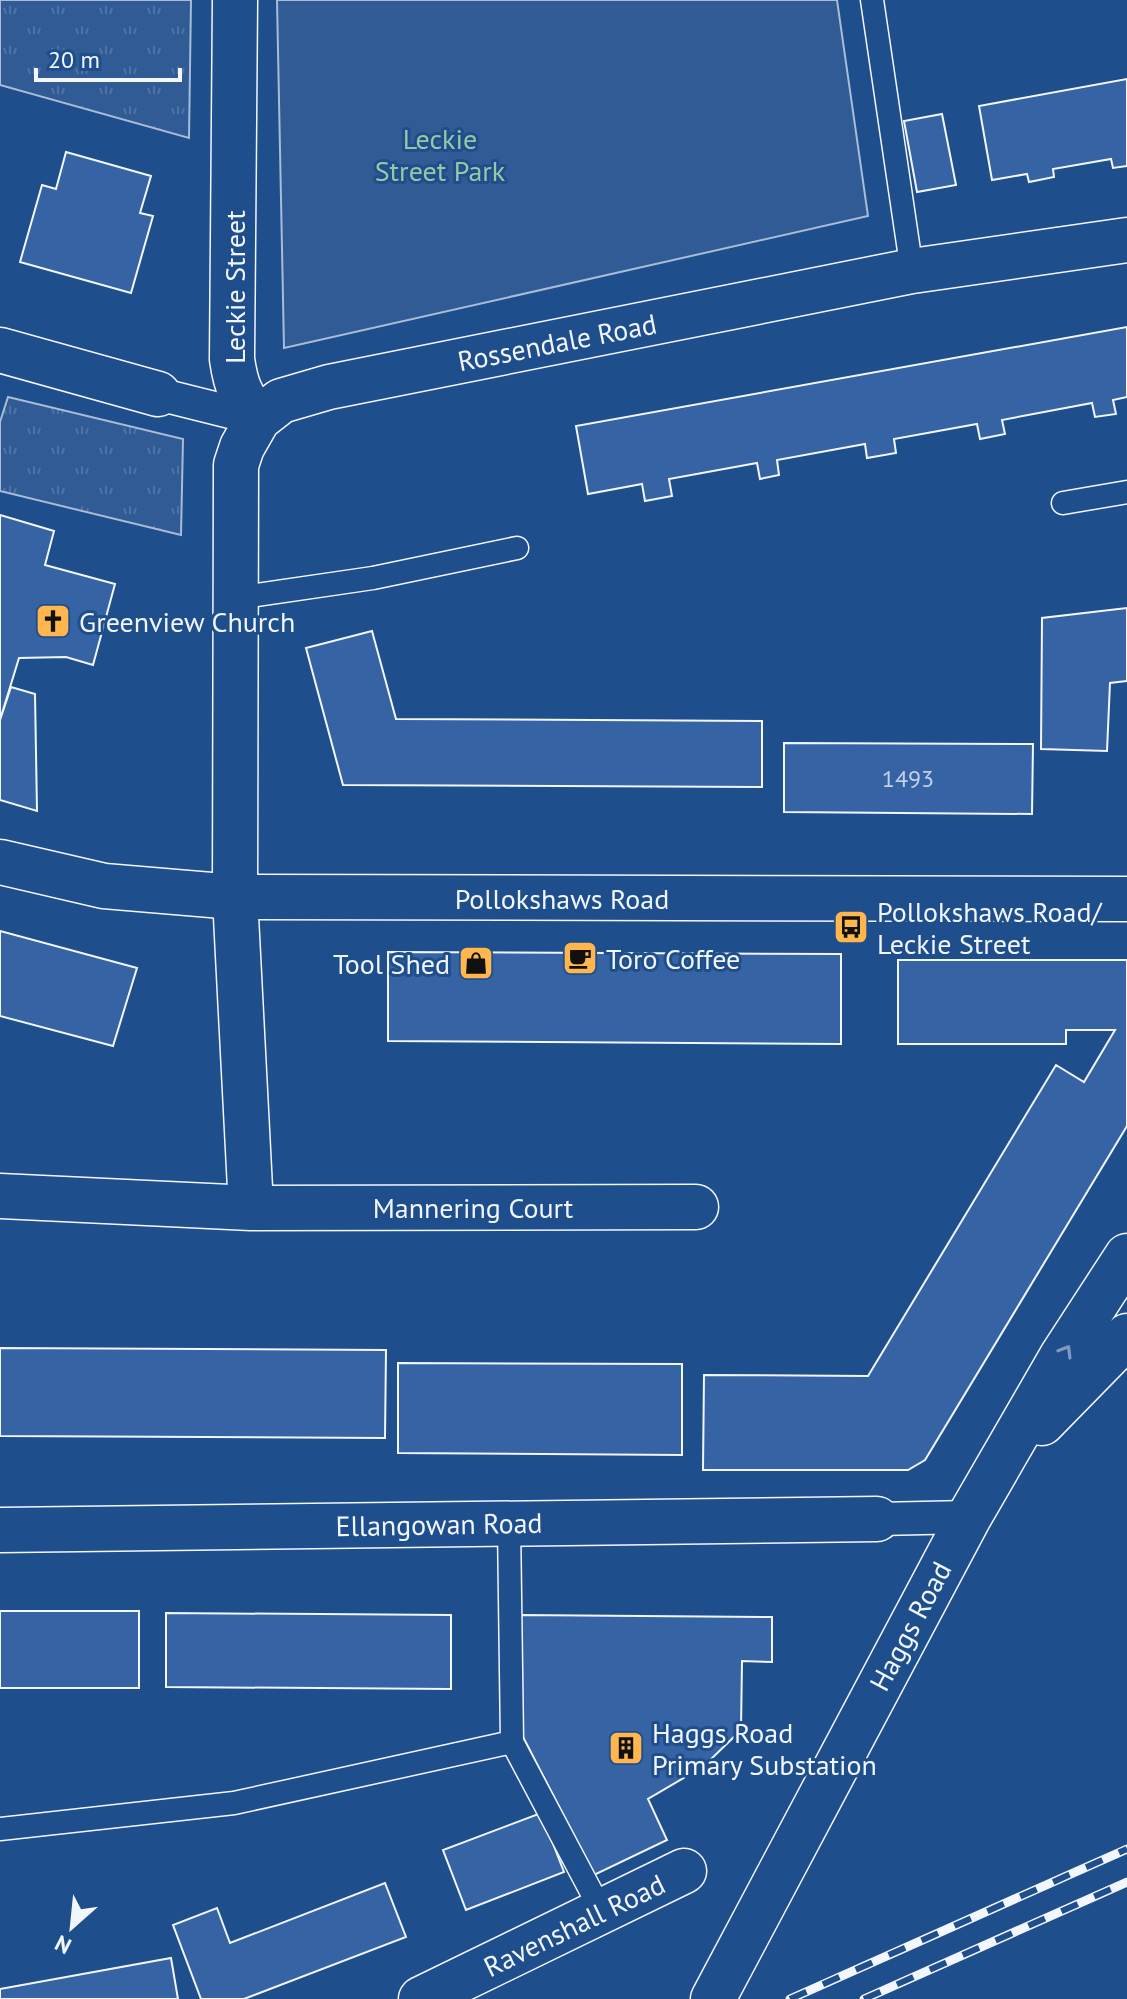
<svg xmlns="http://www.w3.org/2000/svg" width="1127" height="1999" font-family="'PT Sans',sans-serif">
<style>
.grass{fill:url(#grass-tufts);stroke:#a8bbd7;stroke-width:2}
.built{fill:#305b95;stroke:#a8bbd7;stroke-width:2}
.building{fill:#3563a3;stroke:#f2f6ff;stroke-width:2}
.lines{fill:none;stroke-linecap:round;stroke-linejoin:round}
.service-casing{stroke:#f2f6ff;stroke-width:25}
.pedestrian-casing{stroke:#f2f6ff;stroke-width:35}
.minor-casing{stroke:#f2f6ff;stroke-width:47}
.tertiary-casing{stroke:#f2f6ff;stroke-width:47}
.secondary-casing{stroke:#f2f6ff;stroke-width:47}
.service{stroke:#1f4e8c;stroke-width:22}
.pedestrian{stroke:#1f4e8c;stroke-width:32}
.minor{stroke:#1f4e8c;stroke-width:44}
.tertiary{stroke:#1f4e8c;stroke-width:44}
.secondary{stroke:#1f4e8c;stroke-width:44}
.rail-casing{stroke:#f2f6ff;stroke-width:9}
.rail{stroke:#1f4e8c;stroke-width:6;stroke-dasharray:18;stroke-linecap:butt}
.oneway{stroke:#7e9ac0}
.labels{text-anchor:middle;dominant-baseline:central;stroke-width:6;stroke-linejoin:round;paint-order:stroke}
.number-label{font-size:24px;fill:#c3d1e8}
.park-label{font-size:28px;fill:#97c8a6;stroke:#1f4e8c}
.street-label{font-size:28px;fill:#f2f6ff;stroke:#1f4e8c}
.poi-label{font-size:28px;fill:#f2f6ff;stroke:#1f4e8c;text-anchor:start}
</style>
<defs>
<pattern id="grass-tufts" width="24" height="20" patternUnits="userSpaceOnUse" patternTransform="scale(2)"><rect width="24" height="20" fill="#305b95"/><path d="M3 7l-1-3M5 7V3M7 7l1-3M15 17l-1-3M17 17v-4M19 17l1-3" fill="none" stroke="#4e73a5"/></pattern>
</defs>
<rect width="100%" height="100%" fill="#1f4e8c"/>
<!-- grass -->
<path class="grass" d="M 0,0 L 191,0 L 189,138 L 0,85 Z
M 8,397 L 183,439 L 181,535 L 0,491 L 0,422 Z"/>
<!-- built -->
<path class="built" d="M 277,0 L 837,0 L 868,216 L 284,348 Z"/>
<!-- building -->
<path class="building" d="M 1127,79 L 1127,166 L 1113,168 L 1111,159 L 1053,169 L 1054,177 L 1029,182 L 1027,174 L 992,180 L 979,106 Z
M 942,114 L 956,185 L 917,192 L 904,121 Z
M 66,152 L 151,176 L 140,213 L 153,216 L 131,293 L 20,262 L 42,185 L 56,189 Z
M 1127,327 L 1127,397 L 1113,400 L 1116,414 L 1095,417 L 1092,403 L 1002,420 L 1005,434 L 980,439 L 977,424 L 894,439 L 896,453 L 867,458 L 865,444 L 777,460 L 779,475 L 760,479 L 757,463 L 669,479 L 672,496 L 645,501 L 642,484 L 588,494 L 576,426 Z
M 0,515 L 54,531 L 45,565 L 115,584 L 93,665 L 66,657 L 19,658 L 0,720 Z
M 1127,608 L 1127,681 L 1110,683 L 1107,751 L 1041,749 L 1042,618 Z
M 372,631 L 396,719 L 762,721 L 762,787 L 343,785 L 306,648 Z
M 11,687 L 35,694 L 37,811 L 0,800 L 0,720 Z
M 784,743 L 1033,744 L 1032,814 L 784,812 Z
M 0,931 L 137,968 L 113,1046 L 0,1016 Z
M 388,952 L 841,954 L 841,1044 L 388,1041 Z
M 898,960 L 1127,960 L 1127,1126 L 925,1460 L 908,1470 L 703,1470 L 704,1375 L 868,1376 L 1056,1065 L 1084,1082 L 1115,1030 L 1066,1030 L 1066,1044 L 898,1044 Z
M 0,1348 L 386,1350 L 385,1438 L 0,1436 Z
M 398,1363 L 682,1364 L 682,1455 L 398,1453 Z
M 0,1611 L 139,1611 L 139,1688 L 0,1688 Z
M 166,1613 L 451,1615 L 451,1689 L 166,1687 Z
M 520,1615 L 772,1617 L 772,1662 L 742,1661 L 741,1730 L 704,1766 L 648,1799 L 667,1840 L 594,1875 L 519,1729 Z
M 541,1813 L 564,1872 L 466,1910 L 443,1850 Z
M 385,1883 L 406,1937 L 244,1999 L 201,1999 L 173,1925 L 217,1908 L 230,1943 Z
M 171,1958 L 178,1999 L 0,1999 L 0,1989 Z"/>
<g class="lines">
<!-- service casing -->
<g class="service-casing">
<path id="service" d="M 872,0 L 912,271
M 1063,503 L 1127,492
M 236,598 L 373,578 L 517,548
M 509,1524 L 512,1742
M 0,1829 L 234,1803 L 512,1742 L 602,1912"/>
</g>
<!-- pedestrian casing -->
<g class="pedestrian-casing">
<path id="pedestrian" d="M 158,394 L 258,419
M 877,1519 L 969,1517"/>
</g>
<!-- minor casing -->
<g class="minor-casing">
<path id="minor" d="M 235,0 L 232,359 C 236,387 241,397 258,419 L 242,447 L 236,465 L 235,897 L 251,1208
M 0,350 L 158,394
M 258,419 L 281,401 L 329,387 L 912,271 L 1127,240
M 0,1196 L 251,1208 L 696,1207
M 0,1530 L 877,1519
M 421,1999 L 684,1871"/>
</g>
<!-- tertiary casing -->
<g class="tertiary-casing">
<path id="tertiary" d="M 0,862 L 104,886 L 235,897 L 1127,899"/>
</g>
<!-- secondary casing -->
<g class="secondary-casing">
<path id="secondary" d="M 1042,1423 L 1127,1336
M 713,1999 L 969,1517 L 1062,1356 L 1127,1256"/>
</g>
<!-- service -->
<use href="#service" class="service"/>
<!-- pedestrian -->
<use href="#pedestrian" class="pedestrian"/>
<!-- minor -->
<use href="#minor" class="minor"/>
<!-- tertiary -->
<use href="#tertiary" class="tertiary"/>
<!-- secondary -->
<use href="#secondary" class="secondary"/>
<!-- rail casing -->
<g class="rail-casing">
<path id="rail" d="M 790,1999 L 1127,1849
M 864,1999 L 1127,1882"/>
</g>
<!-- rail -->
<use href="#rail" class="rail"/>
</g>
<!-- one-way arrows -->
<defs><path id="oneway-chevron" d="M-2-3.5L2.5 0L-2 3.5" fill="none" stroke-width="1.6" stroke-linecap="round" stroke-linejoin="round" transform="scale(2)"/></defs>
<use class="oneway" href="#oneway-chevron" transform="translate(1066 1351) rotate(-59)"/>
<!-- icons -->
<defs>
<g id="church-square" transform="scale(1.8)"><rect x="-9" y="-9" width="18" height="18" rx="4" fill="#ffb74d" stroke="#1f4e8c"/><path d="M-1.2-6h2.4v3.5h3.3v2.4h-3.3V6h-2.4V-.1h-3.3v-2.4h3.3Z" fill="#111"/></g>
<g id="bus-square" transform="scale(1.8)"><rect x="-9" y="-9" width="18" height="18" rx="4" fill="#ffb74d" stroke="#1f4e8c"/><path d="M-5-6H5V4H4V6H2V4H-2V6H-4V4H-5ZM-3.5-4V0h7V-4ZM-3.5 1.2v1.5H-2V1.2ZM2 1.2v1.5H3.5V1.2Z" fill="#111"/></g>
<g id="cafe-square" transform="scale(1.8)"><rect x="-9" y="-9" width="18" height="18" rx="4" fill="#ffb74d" stroke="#1f4e8c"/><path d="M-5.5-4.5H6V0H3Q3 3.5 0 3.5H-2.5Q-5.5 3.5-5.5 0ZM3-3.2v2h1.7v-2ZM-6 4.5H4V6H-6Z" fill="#111"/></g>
<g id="shop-square" transform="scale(1.8)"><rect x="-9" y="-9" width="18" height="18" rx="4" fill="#ffb74d" stroke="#1f4e8c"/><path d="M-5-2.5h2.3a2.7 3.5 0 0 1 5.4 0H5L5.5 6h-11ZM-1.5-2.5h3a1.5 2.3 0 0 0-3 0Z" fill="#111"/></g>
<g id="building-square" transform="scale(1.8)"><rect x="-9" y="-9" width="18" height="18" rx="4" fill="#ffb74d" stroke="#1f4e8c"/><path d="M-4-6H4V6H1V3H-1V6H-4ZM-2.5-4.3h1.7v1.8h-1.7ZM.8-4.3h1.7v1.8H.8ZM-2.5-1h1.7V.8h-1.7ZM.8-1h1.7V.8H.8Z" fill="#111"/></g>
</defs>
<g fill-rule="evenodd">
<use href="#church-square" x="53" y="621"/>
<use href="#bus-square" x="851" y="927"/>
<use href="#cafe-square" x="580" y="958"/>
<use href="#shop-square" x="476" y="963"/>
<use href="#building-square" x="626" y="1748"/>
</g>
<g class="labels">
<!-- number labels -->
<g class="number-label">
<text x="908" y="778">1493</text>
</g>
<!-- park labels -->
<g class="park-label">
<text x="440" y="138">Leckie<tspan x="440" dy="32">Street Park</tspan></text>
</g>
<!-- street labels -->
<g class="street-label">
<text transform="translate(234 287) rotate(-90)">Leckie Street</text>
<text transform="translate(557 342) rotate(-11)">Rossendale Road</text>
<text x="562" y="898">Pollokshaws Road</text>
<text x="473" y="1207">Mannering Court</text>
<text transform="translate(439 1524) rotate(-1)">Ellangowan Road</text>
<text transform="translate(910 1626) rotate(-62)">Haggs Road</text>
<text transform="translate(574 1925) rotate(-26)">Ravenshall Road</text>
</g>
<!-- poi labels -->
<g class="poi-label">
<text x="79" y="621">Greenview Church</text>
<text x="877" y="911">Pollokshaws Road/<tspan x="877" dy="32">Leckie Street</tspan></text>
<text x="606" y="958">Toro Coffee</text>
<text x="450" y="963" text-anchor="end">Tool Shed</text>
<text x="652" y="1732">Haggs Road<tspan x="652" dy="32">Primary Substation</tspan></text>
</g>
</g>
<!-- north arrow -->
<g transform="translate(72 1927) rotate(207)" stroke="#1f4e8c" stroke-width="6" paint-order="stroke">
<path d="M0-6L14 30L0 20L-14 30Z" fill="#f2f6ff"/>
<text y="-12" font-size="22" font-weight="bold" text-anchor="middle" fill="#f2f6ff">N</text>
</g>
<!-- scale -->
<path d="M36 68v12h144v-12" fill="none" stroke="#f2f6ff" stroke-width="4"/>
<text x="48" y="68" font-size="24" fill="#f2f6ff" stroke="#1f4e8c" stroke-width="6" paint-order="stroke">20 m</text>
</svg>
